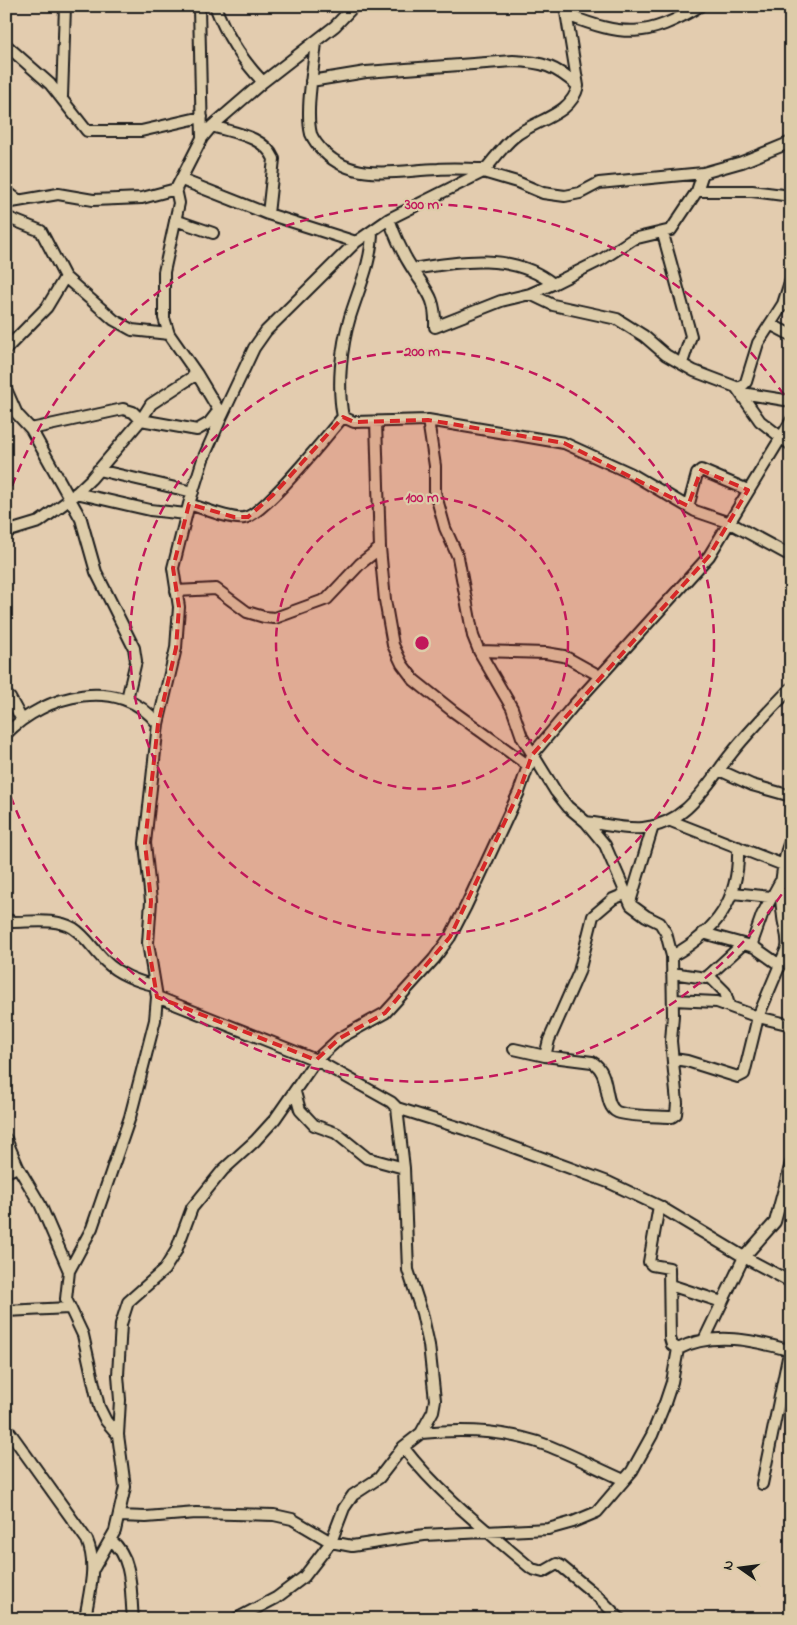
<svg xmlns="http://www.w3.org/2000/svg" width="797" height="1625" font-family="'Indie Flower',sans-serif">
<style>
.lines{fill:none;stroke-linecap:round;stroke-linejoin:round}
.street-casing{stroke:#1c1c1c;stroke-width:14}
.street{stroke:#ddcca9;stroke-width:10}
.marked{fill:#d62828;fill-opacity:0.2;stroke:#d62828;stroke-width:4;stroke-dasharray:10 6;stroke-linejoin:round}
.ring{fill:none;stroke:#c2185b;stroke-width:2.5;stroke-dasharray:9 6}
.centre{fill:#c2185b;stroke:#ddcca9;stroke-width:2.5}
.ring-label{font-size:15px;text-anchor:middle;font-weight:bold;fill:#c2185b;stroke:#ddcca9;stroke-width:4.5;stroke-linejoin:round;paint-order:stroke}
</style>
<rect width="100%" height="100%" fill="#e3ccaf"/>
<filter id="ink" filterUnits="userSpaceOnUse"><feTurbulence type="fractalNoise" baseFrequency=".02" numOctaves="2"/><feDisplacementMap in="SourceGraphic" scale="10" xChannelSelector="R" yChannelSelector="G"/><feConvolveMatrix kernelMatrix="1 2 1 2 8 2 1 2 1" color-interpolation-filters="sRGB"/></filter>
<g filter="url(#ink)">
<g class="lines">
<!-- street casing -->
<g class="street-casing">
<path id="street" d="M 215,6 C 226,35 242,60 263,82
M 199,8 L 202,138
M 567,15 C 624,37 647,38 700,6
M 316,42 C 314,66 305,110 311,134 C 314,141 319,147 324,152 C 355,183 400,170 438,169 C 453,168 469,169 484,169
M 6,45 L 50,84 L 87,131 L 141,131 L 202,117
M 311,81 L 366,72 L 513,61 C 543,62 555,66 578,86
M 62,97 L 65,6
M 212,126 C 234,133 264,136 274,159 L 268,214
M 483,172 C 493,161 502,147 514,137 C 536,119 571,116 578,86 L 565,6
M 182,180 L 268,214 L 356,242
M 176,189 L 179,203 L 164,272 L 164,318 L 169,334 L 197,374 L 222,416
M 6,191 L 18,200
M 697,191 L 752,191 L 791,196
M 6,203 L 58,194 L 93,200 L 142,198 L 176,189 L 202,138 L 212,126 L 263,82 L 335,26 L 354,6
M 6,217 L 41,231 L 65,277 L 114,320 L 132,330 L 169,334
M 389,219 C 395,236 402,253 412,268 C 427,292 436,297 435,327 L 501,301 L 530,294 L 553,284 L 601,260 L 633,239 L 671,230 L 697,191 L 703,173
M 175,220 L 213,233
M 372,231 C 372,261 359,288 350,317 C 341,347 337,386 343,417 L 354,422 L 428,420 L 564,443 L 630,473 L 695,511 L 730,523 L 791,556
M 663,234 L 691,336 L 682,363
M 413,269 C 459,261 514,252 553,284
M 791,279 L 783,304 L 791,306
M 530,294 L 553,305 L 617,319 L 644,336 L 666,355 L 694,371 L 736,387 L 760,421 L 791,445
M 770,324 L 791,335
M 6,349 L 47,307 L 65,277
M 6,389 L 17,414 L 31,429 L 81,519 L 96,572 L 134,648 L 136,661 L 127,699
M 739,389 L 746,382 L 758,343 L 783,304
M 742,393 L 791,401
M 428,420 L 435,466 L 435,492 L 445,528 L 458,557 L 473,636 L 479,651 L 512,708 L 522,737 L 556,792 L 568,807 L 586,822 L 605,845 L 631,905 L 646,916 L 660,923 L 666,933 L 672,956 L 673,1015 L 671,1041 L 677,1103 L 676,1114 L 672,1117 C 658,1116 630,1117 617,1112 C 602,1105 612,1073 592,1062 L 545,1056 L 514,1049
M 376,422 L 380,548 L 385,600 L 393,645 L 402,664 L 414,680 L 454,712 L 529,766
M 31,429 L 123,409 L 133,412 L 141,420 L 197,430 L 209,423 L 219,410
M 98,470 L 193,492
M 76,493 L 150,510 L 186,514
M 189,504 C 202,508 231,520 244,518 C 264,515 326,436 343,417
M 688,507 L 697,474 L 701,470 L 748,490
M 6,532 L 39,522 L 69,500 L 91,479 L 141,420 L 151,404 L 197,374
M 176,591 L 216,589 L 247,612 L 264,617 L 275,618 L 327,599 L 360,564 L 380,548
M 479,651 L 546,653 L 564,656 L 600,676
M 6,695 L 10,698 L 22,720
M 6,734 C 44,694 121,675 158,724
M 719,770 L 752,785 L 791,796
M 671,821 L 791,868
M 586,822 C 604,824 626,830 643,828 C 688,823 706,785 731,754 C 749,731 771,709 791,688
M 733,893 L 771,897
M 630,902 L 653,826
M 6,919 L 13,922 C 32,922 56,918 73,928 C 87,937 94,951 106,962 C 117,973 138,982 154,985
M 703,933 L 754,947 L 781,966
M 751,946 L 762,915 L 780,882
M 672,956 C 717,931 740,899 738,847
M 672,973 L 706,978 L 742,945
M 709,976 L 725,992 L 729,1005
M 157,997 L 316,1060 L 391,1102 L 397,1108 L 404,1168 L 408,1270 L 422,1313 L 429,1345 L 435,1400 L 433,1411 L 421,1433 L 403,1447 L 379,1478 L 353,1495 L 344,1508 L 331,1542 L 304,1577 L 276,1598 L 236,1619
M 673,1000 L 717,1002 L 758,1017 L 791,1025
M 545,1056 L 549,1040 L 579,972 L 593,916 L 613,899 L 625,894
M 674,1059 L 687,1061 L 738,1077 L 744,1074 L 758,1017 L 787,948 C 789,936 784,928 783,917 C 779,890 781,864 791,838
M 295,1092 L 300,1110 L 314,1125 L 336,1133 L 367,1158 L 404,1168
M 397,1108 L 464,1129 L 608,1182 L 659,1206 L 744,1257 L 791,1282
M 6,1139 L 18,1167 L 40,1204 L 69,1271
M 6,1172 L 18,1167
M 659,1206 L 649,1262 L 652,1265 L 669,1268 L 670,1338 L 672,1345 L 678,1349
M 670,1285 L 722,1302
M 6,1311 L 69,1308
M 704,1340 L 744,1257 L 775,1222 L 791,1163
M 6,1427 L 87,1540 C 98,1566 89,1592 85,1619
M 421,1433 C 462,1429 507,1430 546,1445 C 573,1455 598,1469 624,1480
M 118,1435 L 106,1421 L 99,1407 L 83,1335 L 66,1299 L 69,1271 L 92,1228 L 130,1117 L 155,1020 L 157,997 L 148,943 L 151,901 L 145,843 L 158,724 L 176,648 L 179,607 L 173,568 L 189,504 L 203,459 L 222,416 L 254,348 L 266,331 L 356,242 L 389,219 L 483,172 L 517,182 L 543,193 L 565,196 L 580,193 L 599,183 L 703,173 L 742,162 L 791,142
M 403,1447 C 439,1494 487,1531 532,1569 L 543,1572 L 557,1564 L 561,1566 L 597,1596 L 620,1619
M 762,1484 L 791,1343
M 119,1516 L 146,1517 L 196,1513 L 274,1515 L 292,1519 L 331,1542 L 352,1546 L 424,1535 L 548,1529 L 573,1522 L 597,1512 L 632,1471 L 652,1435 L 665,1403 L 672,1382 L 678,1349 C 712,1331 755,1340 791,1351
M 111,1540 C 134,1559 130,1592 133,1619
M 94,1568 L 115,1531 L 125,1487 L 118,1435 L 120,1400 L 118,1375 L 121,1324 L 128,1302 L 164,1270 L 176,1251 L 192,1208 L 223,1170 L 255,1141 L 275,1119 L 316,1060 L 340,1038 L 385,1013 L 434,959 L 450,937 L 466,906 L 519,792 L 532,755 L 573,706 L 709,556 L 791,421"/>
</g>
<!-- street -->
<use href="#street" class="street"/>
</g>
</g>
<!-- marked area -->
<path class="marked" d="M 343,417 L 354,422 L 428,420 L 564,443 L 688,506 L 701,470 L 748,490 L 709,556 L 532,755 L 519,792 L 450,937 L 385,1013 L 340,1038 L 316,1060 L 157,997 L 148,943 L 151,901 L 145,843 L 158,724 L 176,648 L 179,607 L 173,568 L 189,504 L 234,517 L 248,517 L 273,495 Z"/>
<!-- distance rings -->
<g class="ring">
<circle cx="422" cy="643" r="146"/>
<circle cx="422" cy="643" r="292"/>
<path d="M790 882A439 439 0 0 1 7 786M7 500A439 439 0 0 1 790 404"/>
</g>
<circle cx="422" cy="643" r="8" class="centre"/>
<g class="ring-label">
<text x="422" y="209">300 m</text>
<text x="422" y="356">200 m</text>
<text x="422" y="502">100 m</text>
</g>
<!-- margin -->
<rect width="797" height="1625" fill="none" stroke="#ddcca9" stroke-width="25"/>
<rect x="12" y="12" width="772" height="1600" fill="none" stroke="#1c1c1c" stroke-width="2" filter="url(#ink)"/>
<!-- north arrow -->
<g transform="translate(740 1568) rotate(284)" stroke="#ddcca9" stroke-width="4" paint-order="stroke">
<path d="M0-4L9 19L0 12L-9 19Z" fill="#1c1c1c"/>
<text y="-8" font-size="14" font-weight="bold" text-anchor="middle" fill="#1c1c1c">N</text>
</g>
</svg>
